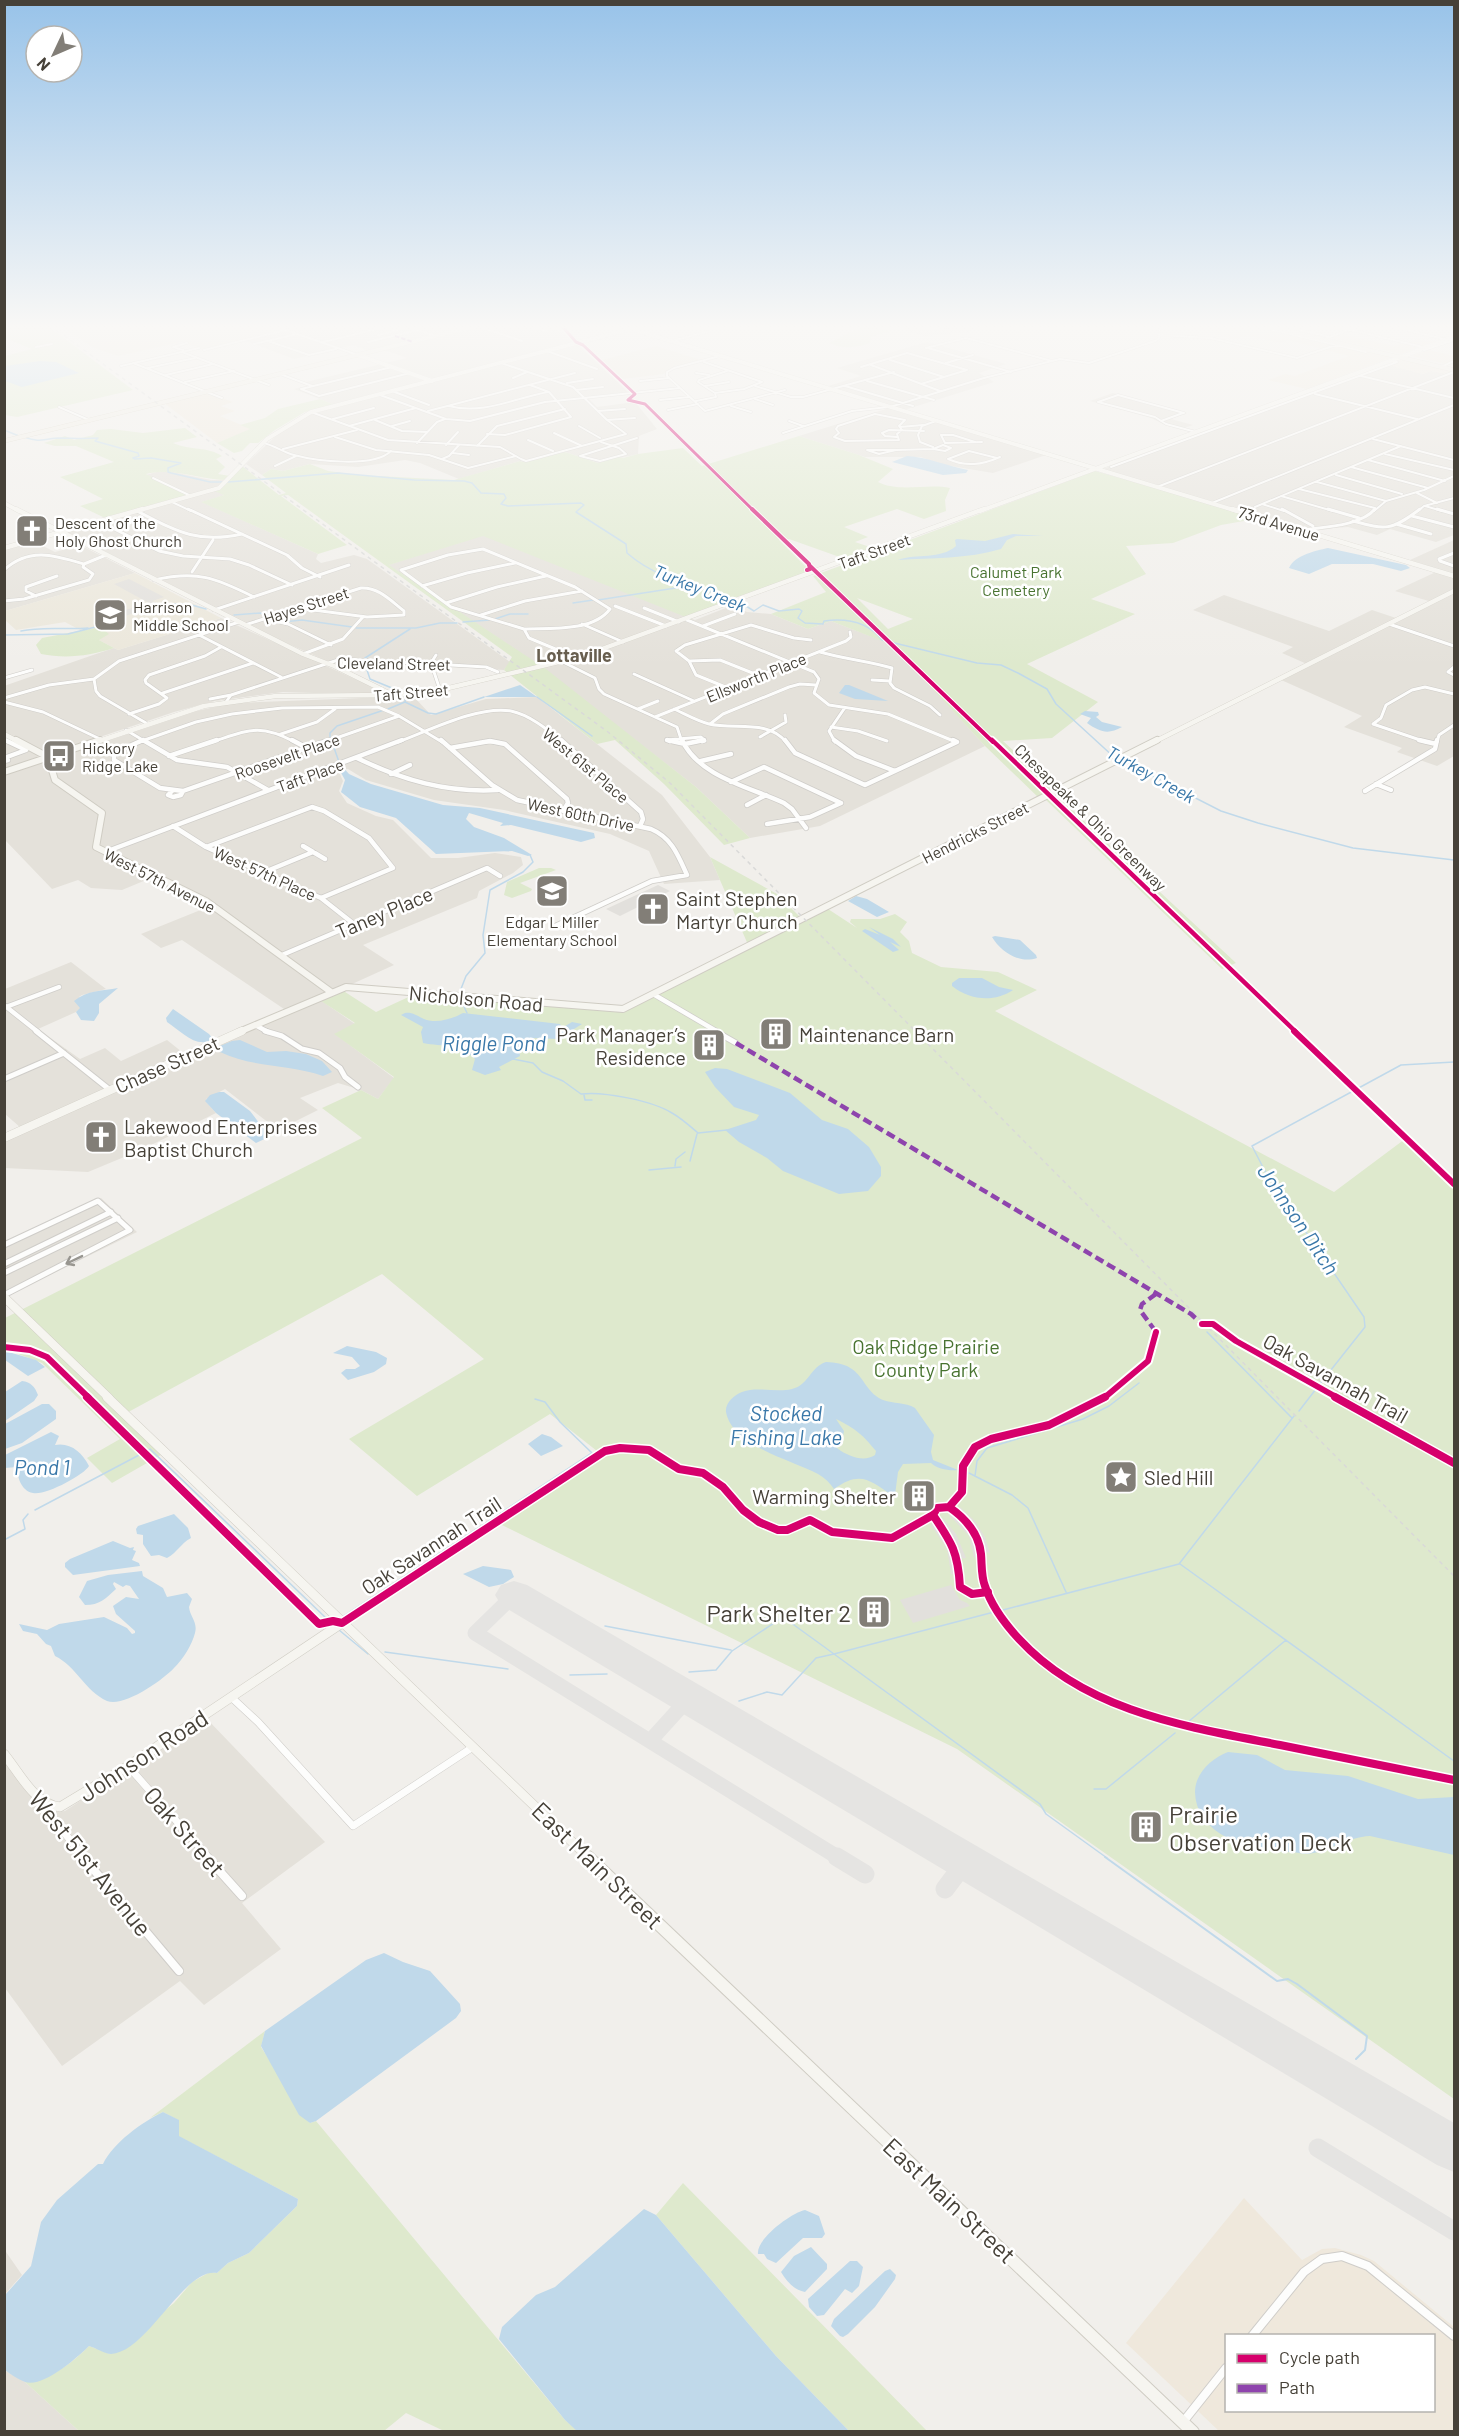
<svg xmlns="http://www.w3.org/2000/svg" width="1459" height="2436" font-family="Barlow,sans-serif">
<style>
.residential{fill:#e4e1da}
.commercial{fill:#efe8dc;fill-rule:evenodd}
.education{fill:#ebe7db}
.green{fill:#dee9cd;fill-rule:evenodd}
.parking{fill:#e2e0dc}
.water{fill:#c0d9ea;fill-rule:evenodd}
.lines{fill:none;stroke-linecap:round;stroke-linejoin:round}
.stream-far1{stroke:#c0d9ea;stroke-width:1.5}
.stream{stroke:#c0d9ea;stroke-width:2}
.taxiway-far1{stroke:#e5e4e2;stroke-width:15}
.taxiway{stroke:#e5e4e2;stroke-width:19}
.runway{fill:#e5e4e2;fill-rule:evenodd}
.street-far5-casing{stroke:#cfcdc9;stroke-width:3}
.street-far4-casing{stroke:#cfcdc9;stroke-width:4}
.street-far3-casing{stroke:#cfcdc9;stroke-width:6}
.street-far2-casing{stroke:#cfcdc9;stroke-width:7}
.street-far1-casing{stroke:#cfcdc9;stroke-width:8}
.street-casing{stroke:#cfcdc9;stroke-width:10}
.secondary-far5-casing{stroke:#cfccc3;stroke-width:4.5}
.secondary-far4-casing{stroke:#cfccc3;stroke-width:5}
.secondary-far3-casing{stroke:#cfccc3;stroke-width:8}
.secondary-far2-casing{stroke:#cfccc3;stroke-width:9}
.secondary-far1-casing{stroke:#cfccc3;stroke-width:10}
.secondary-casing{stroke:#cfccc3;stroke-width:14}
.primary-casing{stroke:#d1cbbb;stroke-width:4.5}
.street-far5{stroke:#fdfdfc;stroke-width:2}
.street-far4{stroke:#fdfdfc;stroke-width:3}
.street-far3{stroke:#fdfdfc;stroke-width:4.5}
.street-far2{stroke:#fdfdfc;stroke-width:5}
.street-far1{stroke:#fdfdfc;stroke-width:7}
.street{stroke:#fdfdfc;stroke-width:8}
.secondary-far5{stroke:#f6f5f0;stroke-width:4}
.secondary-far4{stroke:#f6f5f0;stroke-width:4.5}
.secondary-far3{stroke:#f6f5f0;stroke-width:6}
.secondary-far2{stroke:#f6f5f0;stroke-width:8}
.secondary-far1{stroke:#f6f5f0;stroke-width:9}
.secondary{stroke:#f6f5f0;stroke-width:12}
.primary{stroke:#f0ede5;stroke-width:4}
.rail{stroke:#d9d9d8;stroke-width:1.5;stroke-dasharray:4 4;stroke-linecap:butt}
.quiet-far1{stroke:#8e44ad;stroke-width:2;stroke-dasharray:4.5 2;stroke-linecap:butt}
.quiet{stroke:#8e44ad;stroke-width:4.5;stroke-dasharray:9 4.5;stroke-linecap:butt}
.cycleway-far4-casing{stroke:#fff;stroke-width:4.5}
.cycleway-far3-casing{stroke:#fff;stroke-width:6}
.cycleway-far2-casing{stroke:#fff;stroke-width:8}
.cycleway-far1-casing{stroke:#fff;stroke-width:10}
.cycleway-casing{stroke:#fff;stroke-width:11}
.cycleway-far4{stroke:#d6006c;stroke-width:3}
.cycleway-far3{stroke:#d6006c;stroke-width:4}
.cycleway-far2{stroke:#d6006c;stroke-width:4.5}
.cycleway-far1{stroke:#d6006c;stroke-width:6}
.cycleway{stroke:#d6006c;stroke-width:8}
.oneway{stroke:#989690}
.labels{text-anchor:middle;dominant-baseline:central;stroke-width:5;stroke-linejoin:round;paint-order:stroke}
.far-poi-label{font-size:16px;fill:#464138;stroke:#fff;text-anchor:start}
.far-street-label{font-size:16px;fill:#464138;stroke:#fff}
.far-park-label{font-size:16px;fill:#487330;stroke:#fff}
.far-water-label{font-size:18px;font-style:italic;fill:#3a78a9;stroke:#fff}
.far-neighbourhood-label{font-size:18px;font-weight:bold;fill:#685f50;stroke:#fff}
.poi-label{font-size:20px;fill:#464138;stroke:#fff;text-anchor:start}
.street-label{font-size:20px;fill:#464138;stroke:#fff}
.park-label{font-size:20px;fill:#487330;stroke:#fff}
.water-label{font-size:21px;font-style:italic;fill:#3a78a9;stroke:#fff}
.near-poi-label{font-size:24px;fill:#464138;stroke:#fff;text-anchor:end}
.near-street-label{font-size:24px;fill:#464138;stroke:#fff}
</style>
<rect width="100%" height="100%" fill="#f1efeb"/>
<!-- residential -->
<path class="residential" d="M 285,326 L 471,326 L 369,351 L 353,345 L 294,359 L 243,340 Z
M 482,326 L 544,326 L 565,334 L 574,344 L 335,405 L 294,389 L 311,385 L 306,382 L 407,358 L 385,350 Z
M 905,326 L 986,326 L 968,332 L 925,336 L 903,330 Z
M 927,342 L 1006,364 L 979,373 L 994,382 L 904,410 L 825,387 L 861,376 L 837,368 Z
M 577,344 L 628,392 L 587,397 L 597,407 L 635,402 L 657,429 L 639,436 L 638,454 L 598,463 L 565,452 L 524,462 L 520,461 L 459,479 L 420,463 L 405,460 L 358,467 L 310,464 L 283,471 L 271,469 L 262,475 L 246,464 L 280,432 L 307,415 Z
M 1387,364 L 1423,374 L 1431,371 L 1454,375 L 1454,535 L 1436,542 L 1390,529 L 1377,535 L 1348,527 L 1309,530 L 1103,469 Z
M 1113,393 L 1187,413 L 1171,419 L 1193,425 L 1181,429 L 1165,425 L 1151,418 L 1090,401 Z
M 889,408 L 1046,455 L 993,473 L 939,464 L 921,457 L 865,457 L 799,436 Z
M 163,470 L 211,480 L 230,480 L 215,490 L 225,495 L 202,502 L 318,554 L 316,559 L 321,563 L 354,555 L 367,559 L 510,662 L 504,670 L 345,660 L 334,664 L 277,639 L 63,530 L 190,495 L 146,475 Z
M 483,535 L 695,620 L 731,606 L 747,612 L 771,614 L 808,629 L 831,621 L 893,645 L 985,746 L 820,826 L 750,838 L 696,787 L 540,666 L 388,565 Z
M 1454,540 L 1454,574 L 1410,560 Z
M 35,542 L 55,552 L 80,545 L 135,573 L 5,611 L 5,550 Z
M 1436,572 L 1454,578 L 1454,756 L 1437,766 L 1397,752 L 1402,748 L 1344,727 L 1362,716 L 1279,679 L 1307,664 L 1282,653 L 1293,647 L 1193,610 L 1224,595 L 1329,631 L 1372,610 L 1399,619 L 1432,602 L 1395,591 Z
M 221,618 L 381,691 L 375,695 L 283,692 L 215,701 L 174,712 L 5,769 L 4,686 L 93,655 L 114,648 L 118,650 Z
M 413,696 L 431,715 L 486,699 L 537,697 L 662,795 L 710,857 L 720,880 L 664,884 L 649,851 L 610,834 L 504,810 L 434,800 L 366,780 L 348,769 L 337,768 L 343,781 L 339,791 L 347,803 L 376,816 L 393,820 L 431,858 L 458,858 L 495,853 L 521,857 L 523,865 L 513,873 L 479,891 L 477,898 L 363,945 L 394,965 L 319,999 L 355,1024 L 335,1034 L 394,1078 L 378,1099 L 361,1090 L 338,1083 L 300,1098 L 318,1110 L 278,1130 L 225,1089 L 206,1099 L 207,1103 L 216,1113 L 141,1150 L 88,1172 L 5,1168 L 5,1136 L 21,1128 L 5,1114 L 5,989 L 71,962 L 106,989 L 82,995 L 79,997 L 81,1008 L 76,1012 L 38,1029 L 80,1059 L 105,1048 L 121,1061 L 167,1040 L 187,1056 L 287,1011 L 182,940 L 161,948 L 141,934 L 203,909 L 146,880 L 122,890 L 91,888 L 78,880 L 52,889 L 5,840 L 4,774 L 186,713 L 235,703 Z
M 101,1198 L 137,1232 L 7,1296 L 5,1294 L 5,1244 Z
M 206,1718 L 325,1842 L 242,1903 L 281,1949 L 204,2005 L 180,1981 L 62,2066 L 5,1988 L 4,1761 L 47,1813 L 65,1811 Z
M 4,2249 L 22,2275 L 5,2294 L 4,2294 Z
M 4,2370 L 25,2382 L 79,2431 L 5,2431 Z"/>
<!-- commercial -->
<path class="commercial" d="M 1183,326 L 1261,326 L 1393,357 L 1307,389 L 1268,380 L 1285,374 L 1295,376 L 1349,356 L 1288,340 L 1281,343 L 1247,335 L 1235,339 Z
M 1340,334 L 1395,346 L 1418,339 L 1434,342 L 1401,354 L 1330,338 Z
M 1429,350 L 1454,356 L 1454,366 L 1411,356 Z
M 1401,359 L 1454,372 L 1454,375 L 1431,371 L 1423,374 L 1388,365 Z
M 207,393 L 233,402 L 221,406 L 235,411 L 220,416 L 251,429 L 217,443 L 164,403 Z
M 1244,2198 L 1302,2260 L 1322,2249 L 1335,2248 L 1361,2255 L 1374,2261 L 1454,2327 L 1454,2431 L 1219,2431 L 1126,2343 ZM 1226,2336 L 1434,2336 L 1434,2410 L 1226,2410 Z"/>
<!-- education -->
<path class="education" d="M 61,326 L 285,326 L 283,327 L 284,331 L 204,350 L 182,342 L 118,356 L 92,347 Z
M 656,346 L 704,361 L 668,370 L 664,374 L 623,379 L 602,360 Z
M 135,573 L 221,618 L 118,650 L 99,640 L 100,627 L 80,630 L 65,622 L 16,630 L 5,620 L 5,611 Z"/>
<!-- green -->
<path class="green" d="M 4,326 L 48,326 L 133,390 L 17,417 L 5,415 L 5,356 L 32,349 L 5,338 Z
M 867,326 L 891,331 L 871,337 L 870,343 C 857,348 842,349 829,343 C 842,337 852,330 867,326 Z
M 320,399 L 335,405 L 305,412 L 275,430 L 258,443 L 250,443 L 242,451 L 234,453 L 217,443 L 250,429 L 240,425 L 265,418 L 278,409 Z
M 185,428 L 197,437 L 173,443 C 191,451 207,446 222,456 L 216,459 L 225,467 L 218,474 L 230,476 L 228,480 C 200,480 174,467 146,474 L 189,495 L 105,518 L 80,506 L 103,499 L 60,477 L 114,462 L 76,446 L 55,446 L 44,443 L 65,436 L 74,440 L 93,435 L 97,430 L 111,429 L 143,433 Z
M 799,436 L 859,455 L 893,469 L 878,482 C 900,493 927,483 950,488 L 945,500 L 946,511 L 924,519 L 897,509 L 844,527 L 868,537 L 855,542 L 876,549 L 848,560 L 789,539 L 779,540 L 811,572 L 688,618 L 483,536 L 389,565 L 546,669 L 696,787 L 750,838 L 724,845 L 664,784 L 615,740 L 597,744 L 504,670 L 512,657 L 288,495 L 281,496 L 347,545 L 318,554 L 201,502 L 224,495 L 214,491 L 225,485 L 242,466 L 279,495 L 286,493 L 262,475 L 271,469 L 283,471 L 310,464 L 328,471 L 358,475 L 454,480 L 520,461 L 524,462 L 565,452 L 598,463 L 619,457 L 623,458 L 638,454 L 683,448 L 702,466 Z
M 1095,471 L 1261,518 L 1221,525 L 1173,543 L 1126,546 L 1146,574 L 1091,599 L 1135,614 L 1027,664 L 1098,702 L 1052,738 L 1003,741 L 1057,791 L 1040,799 L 985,746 L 892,645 L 831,621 L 808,629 L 771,614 L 826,592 L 813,576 ZM 857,598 L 913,619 L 888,629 Z
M 100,627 L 109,634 L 99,640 L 114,648 C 89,656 66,659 41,654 L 36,645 L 42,638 Z
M 1055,794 L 1236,963 L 1222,969 L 1046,800 Z
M 710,857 L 777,894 L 804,921 L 828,909 L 857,928 L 850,922 L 851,919 L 880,919 L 895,914 L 907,922 L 900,932 L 909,941 L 912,953 L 941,967 L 998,972 L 1037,990 L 995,1011 L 1334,1192 L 1405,1139 L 1454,1186 L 1454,2099 L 957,1749 L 498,1523 L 494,1519 L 597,1451 L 550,1414 L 417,1496 L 349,1439 L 484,1359 L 382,1274 L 121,1416 L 161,1455 L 112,1483 L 87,1458 L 120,1439 L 42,1363 L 5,1349 L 5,1318 L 362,1138 L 322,1108 L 361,1090 L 378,1099 L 394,1077 L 334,1034 L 355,1023 L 318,999 L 342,990 L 376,1012 L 415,994 L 621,1011 L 749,947 Z
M 539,868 L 551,868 L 556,870 L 520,883 L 532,889 L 531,891 L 512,898 L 504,895 L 507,882 Z
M 265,2031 L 261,2047 L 310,2123 L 316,2121 L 565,2420 L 578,2431 L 444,2431 L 406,2413 L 384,2431 L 79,2431 L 25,2382 C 50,2380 71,2364 89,2346 L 110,2354 L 174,2303 L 192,2282 L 210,2272 L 217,2273 L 228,2263 L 249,2253 L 297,2206 L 298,2199 L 178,2136 L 178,2120 L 163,2112 L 150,2118 Z
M 683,2183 L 927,2431 L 849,2431 L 776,2356 L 656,2215 Z"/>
<!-- parking -->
<path class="parking" d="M 129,579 L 164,597 L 152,601 L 161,605 L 105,622 L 98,618 L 149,603 L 114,584 Z
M 658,885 L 670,891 L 620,916 L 606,909 Z
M 960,1507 L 975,1521 L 985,1537 L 990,1553 L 982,1552 L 982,1558 L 974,1557 L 969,1536 L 949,1515 Z
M 943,1518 L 956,1534 L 964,1553 L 966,1558 L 958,1559 L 960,1575 L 951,1574 L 947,1549 L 931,1525 Z
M 951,1585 L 960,1600 L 967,1603 L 970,1606 L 913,1623 L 900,1600 Z"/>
<!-- water -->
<path class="water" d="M 40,361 L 56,362 L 79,373 L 22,387 L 5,381 L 5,366 Z
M 907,456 C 927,457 947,466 968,470 L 966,473 L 943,475 L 892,462 Z
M 1013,534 L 1043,536 L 1016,536 L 1007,540 L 1001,549 C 967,559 932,558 898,560 C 917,553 940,560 956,546 L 955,540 L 957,539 L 985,541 Z
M 1328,548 L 1406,565 L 1410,568 L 1401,571 L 1373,564 L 1332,564 L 1309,574 L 1289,568 C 1295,555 1315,551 1328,548 Z
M 520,685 L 537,697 L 484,697 Z
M 845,685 L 849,685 L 888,701 L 855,699 L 839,693 Z
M 1085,711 L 1098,712 L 1099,715 L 1096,717 L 1102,722 L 1122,727 C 1108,735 1100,732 1087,723 L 1091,718 L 1080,714 Z
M 342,766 L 349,774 L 371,784 L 443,805 L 480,808 L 594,833 L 595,838 L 581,842 L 511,825 L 500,826 L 503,823 L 469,813 L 466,819 L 474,827 L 504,838 L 532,855 L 528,856 L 512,851 L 436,854 L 396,818 L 360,807 L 341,792 L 345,780 L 339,769 Z
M 856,896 L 867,899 L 889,912 L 877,917 L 848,901 Z
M 869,927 L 893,939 L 901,947 L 890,942 L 899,950 L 893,952 L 862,931 L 865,929 L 880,935 Z
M 995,936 L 1020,940 L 1036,955 L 1037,958 C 1019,964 1001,952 992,937 Z
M 959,978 L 982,978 L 999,987 L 1013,990 C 994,1003 969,1000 952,986 L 952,983 Z
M 118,988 L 99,1004 L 99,1013 L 94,1021 L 81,1020 L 76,1012 L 80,1008 L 74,1001 C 87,990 103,991 118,988 Z
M 173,1009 L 209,1034 L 213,1039 C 197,1050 181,1031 167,1022 L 166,1018 Z
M 405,1013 C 413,1012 417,1016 424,1019 C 436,1024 452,1019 463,1013 L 560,1024 L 562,1028 L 572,1022 L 582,1024 L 558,1039 L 533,1038 L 528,1048 L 519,1050 L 520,1056 L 499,1067 L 501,1070 L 485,1075 L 472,1070 L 475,1059 C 460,1043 443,1047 423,1043 L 421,1032 L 423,1027 L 401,1015 Z
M 240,1040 L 267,1052 L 286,1051 L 306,1054 L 322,1061 L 332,1072 L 323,1076 C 289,1064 253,1068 220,1052 L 220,1046 L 232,1041 Z
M 715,1068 L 727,1069 L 790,1093 L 822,1120 L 848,1129 L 869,1147 L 881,1167 L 881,1176 L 868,1191 L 839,1194 L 783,1171 L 767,1158 L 739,1142 L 725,1130 L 756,1120 L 759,1115 L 734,1107 L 715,1087 L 705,1072 Z
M 219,1092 L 224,1092 L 250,1111 L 263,1128 L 273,1135 L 256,1143 L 216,1113 L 205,1101 L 210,1095 Z
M 347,1346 L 376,1352 L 387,1358 L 386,1364 L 374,1372 L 348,1380 L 341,1373 L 346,1369 L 355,1369 L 360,1366 L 352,1357 L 333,1353 Z
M 5,1351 L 36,1360 L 45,1367 L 28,1376 L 5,1360 Z
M 826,1362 C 866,1363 859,1389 883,1400 C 894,1404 905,1402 915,1408 L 934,1435 L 931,1452 L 933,1460 L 958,1470 C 949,1471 937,1469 931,1463 L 903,1464 L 898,1472 L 895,1495 L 893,1496 C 870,1480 860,1470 834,1489 C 830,1483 825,1478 818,1474 C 792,1460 732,1446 726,1412 C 725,1403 734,1395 742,1392 C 758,1386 775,1393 792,1389 C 809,1385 810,1367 826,1362 ZM 836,1419 C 856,1429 862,1434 876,1451 L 875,1455 C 858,1467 826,1445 821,1428 L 833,1435 L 843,1436 L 844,1431 Z
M 22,1381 C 31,1382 35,1387 38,1395 L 34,1401 L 5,1421 L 5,1392 Z
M 42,1404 L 49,1404 L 56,1411 L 56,1419 L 22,1443 L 5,1449 L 5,1424 Z
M 51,1432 L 59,1436 L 55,1445 C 70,1442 82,1452 89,1466 C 84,1475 45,1496 33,1493 C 21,1491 17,1476 17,1467 L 5,1468 L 5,1455 Z
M 542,1434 L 551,1437 L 563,1446 L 541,1456 L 528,1444 Z
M 174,1514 L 188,1528 L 191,1538 C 180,1544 178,1552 167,1558 L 159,1555 L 151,1556 L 143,1544 L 143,1535 L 137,1534 L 136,1529 L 138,1526 Z
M 113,1541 L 130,1548 L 134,1547 L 133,1550 L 136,1551 L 132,1560 L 139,1563 L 140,1566 L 73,1575 L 65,1567 L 65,1563 L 70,1559 Z
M 483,1566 L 511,1570 L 514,1577 L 503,1584 L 489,1587 L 463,1574 Z
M 142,1571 L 143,1576 L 163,1588 L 167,1597 L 187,1593 L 192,1599 L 189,1607 C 190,1617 198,1622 195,1633 C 192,1645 183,1659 174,1668 C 163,1680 123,1708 107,1701 C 85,1691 76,1666 55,1656 L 51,1646 L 46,1644 L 37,1634 L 23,1631 L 19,1624 L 47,1630 L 59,1624 L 104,1617 L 127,1628 L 132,1634 L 135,1633 L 135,1631 L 116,1614 L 113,1606 L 126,1597 L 139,1599 L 130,1586 L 126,1585 L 123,1587 L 114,1582 L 113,1584 L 116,1589 C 105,1599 100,1605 85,1605 L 79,1597 L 87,1581 L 108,1575 Z
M 1228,1752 L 1257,1755 L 1285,1770 L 1348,1776 L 1418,1799 L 1454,1797 L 1454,1855 L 1370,1836 C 1348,1837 1330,1851 1308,1854 C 1302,1854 1296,1852 1290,1852 C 1253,1851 1196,1837 1195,1792 C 1195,1773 1212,1758 1228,1752 Z
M 384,1953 L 403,1962 L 430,1971 L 460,2004 L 461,2011 L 456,2018 L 316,2121 L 310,2123 L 299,2115 L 261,2046 L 265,2031 L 366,1960 Z
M 163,2112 L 179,2120 L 179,2136 L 298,2199 L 297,2206 L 249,2253 L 228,2263 L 217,2273 C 184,2267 148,2352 111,2354 C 105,2354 96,2348 89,2346 C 77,2358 43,2388 25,2382 C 18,2379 10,2374 5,2370 L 5,2295 L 31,2266 L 41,2222 L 57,2200 L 98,2164 L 103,2164 C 113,2143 142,2122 163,2112 Z
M 644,2209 L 656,2215 L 776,2356 L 849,2431 L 578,2432 L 565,2420 L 499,2339 L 502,2327 L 536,2295 L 555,2287 Z
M 805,2210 L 819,2216 L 825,2234 L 822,2238 L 803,2238 L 776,2263 L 767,2259 L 764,2254 L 758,2254 C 756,2239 791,2213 805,2210 Z
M 811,2247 L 827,2264 L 827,2269 L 805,2292 C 794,2290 787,2282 781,2272 L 794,2256 Z
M 850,2261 L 857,2261 L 863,2267 L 859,2286 L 852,2293 L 845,2289 L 824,2315 L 817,2316 L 809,2307 L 808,2299 Z
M 890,2269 L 896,2275 L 895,2279 L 875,2307 L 848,2334 L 843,2337 L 840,2336 L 831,2326 L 834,2319 L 885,2271 Z"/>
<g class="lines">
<!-- stream-far1 -->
<path class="stream-far1" d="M 4,430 L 19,436
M 24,437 C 42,443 41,439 58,438 C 71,438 84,439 98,438 L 95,441 L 138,453 L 139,456 L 133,458 L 135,459 L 151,458 L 181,463 L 168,468 L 168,472 L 171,473 L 210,482 L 223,482
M 228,482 L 338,473 L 414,480 L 464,481 L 472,483 L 481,493 L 504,494 L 506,498 L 501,504 L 508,506 L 581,503 L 584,505 L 576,512 L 626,544 L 627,553 C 656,579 698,587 734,599
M 598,600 L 682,587 L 680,583
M 738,601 L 754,611 L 763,605 L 779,611 L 799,609 L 802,611 L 798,618 L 805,623 L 823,624 L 824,621 C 846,618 868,622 882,640 L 977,663 L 1001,665 L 1018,673 L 1047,689 L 1056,704 L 1115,758
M 573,603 L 593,600
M 173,604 L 188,604 L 206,609
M 234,615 L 260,613 L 268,616
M 495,619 L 510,614 L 528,614
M 283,622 L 302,620 L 352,627
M 463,622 L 490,620
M 356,628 L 416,628 L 440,623 L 457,623
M 21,631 C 43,626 66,630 88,628
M 4,635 L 68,634 L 107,624
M 365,658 L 410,629
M 364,661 L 370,679 L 404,693
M 537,697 L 592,736
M 405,702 L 428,713 L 436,714 L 484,697
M 388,709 L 405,702 L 406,696
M 330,737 L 330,733 L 337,726 L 384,710
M 332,742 L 339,762
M 1123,761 L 1221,811 L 1258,823 L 1353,848 L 1454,860
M 459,994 L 466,976 L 485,953 L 483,935 L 490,890 L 523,872 L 533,862 L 530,855
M 460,998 L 467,1013
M 513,1059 L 533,1063 L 542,1072 L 563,1081 L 581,1094 C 603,1091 653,1101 672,1113 C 681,1118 690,1126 698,1133 L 727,1130
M 584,1095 L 585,1100 L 592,1100
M 690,1161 L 697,1134
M 675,1166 L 676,1159 L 685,1152
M 649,1170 L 681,1167
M 1207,1332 L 1292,1418
M 1319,1385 L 1365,1327 L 1364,1317 L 1267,1175 L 1252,1146 L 1401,1065 L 1454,1062
M 1299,1411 L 1316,1389
M 147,1451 L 150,1449 L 327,1619
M 969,1473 L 1012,1495 L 1028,1508 L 1066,1592
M 975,1476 L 977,1461 L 987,1448 L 1083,1419 L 1109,1406 L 1139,1383
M 35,1510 L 141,1454
M 4,1540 L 25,1529 L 23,1520 L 28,1514
M 1180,1564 L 1454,1761
M 1003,1610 L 1179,1564 L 1294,1416
M 344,1616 L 592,1453 L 560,1422 L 545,1402 L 535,1399
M 605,1626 L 731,1650
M 339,1630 L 368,1654
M 385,1652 L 508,1669
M 689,1672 L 716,1670 L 732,1651 L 783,1617 L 834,1654 L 994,1612
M 570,1675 L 607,1674
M 739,1701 L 767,1692 L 782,1695 L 816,1658 L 834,1654 L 1040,1804 L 1046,1814 L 1107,1858
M 1188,1722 L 1286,1640
M 1094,1789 L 1106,1789 L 1175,1733"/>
<!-- stream -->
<path class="stream" d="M 1105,1857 L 1277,1981 L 1288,1979 L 1297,1984 L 1367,2036 L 1365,2050 L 1356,2059"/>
<!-- taxiway-far1 -->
<path class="taxiway-far1" d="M 514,1595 L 475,1633 L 839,1858
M 650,1741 L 689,1698"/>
<!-- taxiway -->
<path class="taxiway" d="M 837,1857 L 865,1874
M 945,1889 L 966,1861
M 1318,2148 L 1454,2231"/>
<!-- runway -->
<path class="runway" d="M 514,1581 L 527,1585 L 1454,2123 L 1454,2172 L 1437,2165 L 501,1605 L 495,1595 L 501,1585 Z"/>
<!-- street-far5 casing -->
<g class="street-far5-casing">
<path id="street-far5" d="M 284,326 L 283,329 L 358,355
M 478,326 L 522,341
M 525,326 L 547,331
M 1256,326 L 1366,352
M 1284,326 L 1330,337
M 1335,326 L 1427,348
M 1390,326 L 1448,340
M 415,329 L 436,336
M 923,329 L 960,326
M 378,335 L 413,326
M 1160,335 L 1210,338 L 1297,358 L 1339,344
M 1327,338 L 1359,326
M 268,341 L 309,355 L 336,349
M 672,341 L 710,331
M 323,342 L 390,326
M 368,342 L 418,330
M 254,344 L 297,334
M 36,347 L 52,344
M 926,348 L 966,338 L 1052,361
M 928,348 L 1011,372
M 183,350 L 173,347 L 187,343
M 204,350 L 286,330
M 1424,350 L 1454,340
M 547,351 L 597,369
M 182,352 L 269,385
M 720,356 L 674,368 L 667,372 L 667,376 L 705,411 L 785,390
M 890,360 L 944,377
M 704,362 L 762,382 L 744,389 L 715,393
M 133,363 L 222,398
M 501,363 L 573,387 L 607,420 L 622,431
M 946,363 L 973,355
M 871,365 L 940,391
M 121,366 L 199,348
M 1443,366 L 1454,361
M 861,367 L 907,353 L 967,370
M 148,368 L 195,358
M 696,373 L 709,375
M 280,374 L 312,386
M 166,375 L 213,364
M 1361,376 L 1454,398
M 513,378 L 527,372
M 640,381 L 669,378
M 867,381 L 934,400
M 185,382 L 234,371
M 567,383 L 593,379
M 921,384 L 967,370
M 705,386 L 729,382
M 755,386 L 791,397 L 803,397 L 894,372
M 845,386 L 913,406
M 301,389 L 319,396 L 410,373
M 301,389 L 392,367
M 576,390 L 603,387
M 392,391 L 429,405
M 715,393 L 698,382 L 699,380 L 727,371
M 1315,394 L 1417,419
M 380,395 L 446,419 L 470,421 L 545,402 L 680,388
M 755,399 L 773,405
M 660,400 L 689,397
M 696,401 L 716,397 L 715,393
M 449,406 C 483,415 515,398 548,392
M 731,406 L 751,412
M 59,407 L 89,420
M 890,407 L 984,378 L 1060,359 L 1089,363 L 1155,341 L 1159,338 L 1160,326
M 668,410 L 698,404
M 428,411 L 575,373
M 598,411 L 625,409
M 311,412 L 388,440 L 500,447 L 521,459
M 1184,413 L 1118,395 L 1098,402 L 1155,417 L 1166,424 L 1196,432
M 875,414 L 905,420 L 899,426 L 902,430 L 897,434 L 899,440 L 845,441 L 834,437 L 839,433 L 836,429 L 838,426 Z
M 333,419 L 374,408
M 375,420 L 402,431 L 427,432
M 607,420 L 635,418
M 789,421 L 803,426
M 1161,421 L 1183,413
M 349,426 L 416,408
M 392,426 L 410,421
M 579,426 L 600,438
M 900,427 L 923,425
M 554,433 L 582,446
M 783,433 L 852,411 L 888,407
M 487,434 L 505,435 L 571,417 L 549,392 L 530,385
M 335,437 L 376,450 L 429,455 L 468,468 L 516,456
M 897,437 L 885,436 L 882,433 L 889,430 L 924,431
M 1373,439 L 1454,460
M 528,440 L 553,451
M 263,443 C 274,445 283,452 294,455 C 316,461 374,468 391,451
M 417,443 L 437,422 L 445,419
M 945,443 L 941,435 L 953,435 L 975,442
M 946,443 L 982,442
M 446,445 L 458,432
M 943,445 L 951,448 L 945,451 L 933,449 Z
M 477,446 L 497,426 L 565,409
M 933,447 L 920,442 L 918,435 L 922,426 L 936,421
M 283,449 L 357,430
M 867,450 L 896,450 L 879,454 Z
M 896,450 L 933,449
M 453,453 L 469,455
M 1385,454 L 1454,470
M 580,456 L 600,461 L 626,454 L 619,448 L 601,442
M 580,456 L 637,438
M 997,458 L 969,451 L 948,459 C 966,467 982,465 1000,457
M 442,459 L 449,456 L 459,445
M 521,459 L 526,461 L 626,434 L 622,431
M 1368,460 L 1445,481
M 275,466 L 296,456
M 1111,467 L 1397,362 L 1393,361
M 1351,467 L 1428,488
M 1336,475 L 1402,494
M 153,478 L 191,496
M 1317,482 L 1386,501
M 1157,487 L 1454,372
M 1299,489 L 1375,508
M 1417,493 L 1437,503
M 1281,496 L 1333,511
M 172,502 L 191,511
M 1212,503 L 1454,405
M 1262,504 L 1284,511
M 1425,506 L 1442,511
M 1255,507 L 1401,446
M 1374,511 L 1386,501 L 1424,490 L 1454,476
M 1418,511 L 1424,506 L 1454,498"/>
</g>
<!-- street-far4 casing -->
<g class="street-far4-casing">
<path id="street-far4" d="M 188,509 L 287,555 L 302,568 L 320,577
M 1282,509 L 1313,526
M 1328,509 L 1359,518
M 1437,509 L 1454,514
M 137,511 C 176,531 197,544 242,534
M 1412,516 L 1454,527
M 1353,521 C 1386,530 1391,531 1420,509
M 100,522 L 159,551 L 183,556 L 230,559 L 249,565 L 292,585
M 1396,524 L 1431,534
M 1303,530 C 1323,527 1361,526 1375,509
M 1440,561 L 1439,559 L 1454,553
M 1440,561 L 1454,566
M 84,564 L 106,555
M 4,570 C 29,547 54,555 84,564
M 401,570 L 448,555 L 483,549 L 575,587 L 610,609 C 593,632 550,628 524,629
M 401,570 L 451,607 L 524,629 L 529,638 L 577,658
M 192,572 L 213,540
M 154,580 C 197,570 216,578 254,597
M 422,586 L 467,573 L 515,563
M 361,588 C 379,587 391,601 404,611 L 404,615 L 367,617 L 298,608 Z
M 36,596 L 26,591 L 26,587 L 57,576
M 4,601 L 24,599 L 89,580 L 93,574 L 83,567 L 84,564
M 446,603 L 497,587 L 546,576
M 615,606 L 666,626
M 644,608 L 679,622
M 214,610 L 349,565
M 481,615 L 525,601 L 582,591
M 266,619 L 288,624 L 331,645
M 687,620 L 814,672 L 819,679 L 814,693 L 829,705 L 888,714 L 956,742
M 582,624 L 623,642
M 1389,624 L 1454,646
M 245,625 L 298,608
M 703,626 L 735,614
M 199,635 L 281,677
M 820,652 C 844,659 868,661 892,668 L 890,683 L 894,688 L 930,706 L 940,715
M 303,654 L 343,639 L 363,617
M 436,655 L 431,663 L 440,690
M 689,661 L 720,660 L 760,676
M 563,662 L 595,678 L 599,689 L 604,694 L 677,727 L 682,742
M 1454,667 L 1448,672 L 1454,675
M 634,674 L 694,701
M 4,678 L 32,670
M 94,679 L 96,691 L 100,696 L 146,723
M 872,680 L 890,681
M 728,688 L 696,675 L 689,661 L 676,651 L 685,645 L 751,625 L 794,638 L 811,640
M 163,693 L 253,663
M 4,698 L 49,685 L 94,679 L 119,661 L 239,622
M 210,699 L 231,695
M 4,702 L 43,712 L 100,739
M 226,702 L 231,695 L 341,659 L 486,667 L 498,672
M 638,709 L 658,701
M 674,709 C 685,714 697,721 709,724 C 734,730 768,719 786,742
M 129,714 L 159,704 L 167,698 L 146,683 L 145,680 L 149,675 L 205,656 L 221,647
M 399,716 L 442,742
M 655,717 L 846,641 L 851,637 L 850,632
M 710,724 L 723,714 L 789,687 L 800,684 L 816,685
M 1373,724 L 1381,718 L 1386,705 L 1412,690 L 1425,687 L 1454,694
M 1373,724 L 1426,742
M 831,727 L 858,731 L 887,741
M 126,730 L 146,742
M 281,734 L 317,722 L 335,709
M 760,737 L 786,722 L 785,715
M 4,740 L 8,742
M 139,742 L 196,722 L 232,714 L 282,708 L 378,707 L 399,716
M 212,742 C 249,730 259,723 295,742
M 325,742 L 399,716
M 398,742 C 428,731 479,705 511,711 C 530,715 548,730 563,742
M 486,742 L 494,742
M 670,742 L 667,740 L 701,737 L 705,741 L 702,742
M 835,742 L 829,731 L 844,709
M 1437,742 L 1439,735 L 1454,725"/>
</g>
<!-- street-far3 casing -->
<g class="street-far3-casing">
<path id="street-far3" d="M 5,740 L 26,750
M 143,740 L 114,753 L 114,760 L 160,788 L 183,791 L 329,740
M 143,740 L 177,760 L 227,767 L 268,790
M 292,740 L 307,748
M 441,740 L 492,785 L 517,800 L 651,829 C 672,838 678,855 687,875 L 652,881 L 553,927
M 561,740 L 641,812 L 643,819 L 640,826
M 667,740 L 685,744 L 704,740
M 682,740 C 699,777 750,787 784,803 L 792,809 L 806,828
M 785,740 L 795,753 L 865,785 L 957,742
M 834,740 L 856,756 L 895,771
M 953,740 L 957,742
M 1419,740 L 1436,744
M 450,748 L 490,741 L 505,744 L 567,799 L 568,803 L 563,811
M 169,756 L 217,740
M 357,758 C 402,780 447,793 498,790
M 4,761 L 8,760 L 7,757 L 26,750
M 701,761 L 731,754
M 391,774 L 410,765
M 731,782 L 764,767 L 841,803
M 1376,784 L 1391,790
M 172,791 L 168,795 L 173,797 L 181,795 L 183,791
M 1365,791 L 1435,749 L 1437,740
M 747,805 L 766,795
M 767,824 L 810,817 L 841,803
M 173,826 L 206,847 L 321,898 L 354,924
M 303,846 L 325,859
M 206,847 L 312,807 L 324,811 L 369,838 L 393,868 L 321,898
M 105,852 L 402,740
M 262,873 L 313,852
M 282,955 L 487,868 L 500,876
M 653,994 L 718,1032
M 4,1005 L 38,1032
M 6,1007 L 59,987
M 255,1025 L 268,1032"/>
</g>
<!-- street-far2 casing -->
<g class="street-far2-casing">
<path id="street-far2" d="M 36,1031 L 110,1090
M 265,1031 L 282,1036 L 302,1049 L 319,1053 L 340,1068 L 345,1077 L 358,1087
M 715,1031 L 736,1043
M 4,1079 L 64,1053
M 4,1245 L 98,1201 L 130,1230 L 4,1295
M 4,1264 L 111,1212
M 4,1273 L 118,1218"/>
</g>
<!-- street-far1 casing -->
<g class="street-far1-casing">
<path id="street-far1" d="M 231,1697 L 258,1722 L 353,1826 L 473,1747
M 128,1766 L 209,1858
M 53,1808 L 52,1818 L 85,1858"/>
</g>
<!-- street casing -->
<g class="street-casing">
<path id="street" d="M 83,1857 L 179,1971
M 207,1857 L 242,1896
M 1252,2336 L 1304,2272 L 1322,2259 L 1342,2256 L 1368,2266 L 1454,2336
M 1183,2422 L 1226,2368"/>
</g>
<!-- secondary-far5 casing -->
<g class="secondary-far5-casing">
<path id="secondary-far5" d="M 621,326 L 1237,511
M 1417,350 L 1454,337
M 358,355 L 432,381
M 4,503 L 19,511
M 137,511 L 219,488 L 267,439 L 311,412 L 642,326
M 980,511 L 1420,350"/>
</g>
<!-- secondary-far4 casing -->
<g class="secondary-far4-casing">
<path id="secondary-far4" d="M 16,509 L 303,654 L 334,666 L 393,695
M 1232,509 L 1454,576
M 4,548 L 143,509
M 4,734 L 19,742
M 96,742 L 204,706 L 276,696 L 394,695 L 440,690 L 580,657 L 984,509
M 1154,742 L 1454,591"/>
</g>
<!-- secondary-far3 casing -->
<g class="secondary-far3-casing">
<path id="secondary-far3" d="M 16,740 L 48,757 L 55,780 L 102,813 L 96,847 L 206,901 L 331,992
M 4,772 L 100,740
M 239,1032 L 346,987 L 623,1009 L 1157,740"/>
</g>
<!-- secondary-far2 casing -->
<g class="secondary-far2-casing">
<path id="secondary-far2" d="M 4,1138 L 242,1031
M 4,1297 L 109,1398"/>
</g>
<!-- secondary-far1 casing -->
<g class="secondary-far1-casing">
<path id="secondary-far1" d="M 107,1397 L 589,1858
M 4,1754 C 19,1772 34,1804 60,1807 L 128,1766 L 342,1623"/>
</g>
<!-- secondary casing -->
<g class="secondary-casing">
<path id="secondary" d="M 588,1857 L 1193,2432"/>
</g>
<!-- primary casing -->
<g class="primary-casing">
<path id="primary" d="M 1266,326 L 1454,370
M 4,441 L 476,326"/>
</g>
<!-- street-far5 -->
<use href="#street-far5" class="street-far5"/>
<!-- street-far4 -->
<use href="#street-far4" class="street-far4"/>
<!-- street-far3 -->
<use href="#street-far3" class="street-far3"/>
<!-- street-far2 -->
<use href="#street-far2" class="street-far2"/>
<!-- street-far1 -->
<use href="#street-far1" class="street-far1"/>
<!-- street -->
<use href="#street" class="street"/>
<!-- secondary-far5 -->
<use href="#secondary-far5" class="secondary-far5"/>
<!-- secondary-far4 -->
<use href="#secondary-far4" class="secondary-far4"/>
<!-- secondary-far3 -->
<use href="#secondary-far3" class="secondary-far3"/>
<!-- secondary-far2 -->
<use href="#secondary-far2" class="secondary-far2"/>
<!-- secondary-far1 -->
<use href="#secondary-far1" class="secondary-far1"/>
<!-- secondary -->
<use href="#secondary" class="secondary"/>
<!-- primary -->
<use href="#primary" class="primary"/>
<!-- rail -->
<path class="rail" d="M 51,326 L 608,732 L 670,783 L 1454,1576"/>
<!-- quiet-far1 -->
<path class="quiet-far1" d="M 395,336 L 413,342"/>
<!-- quiet -->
<path class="quiet" d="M 736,1043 L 1191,1314 L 1202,1324
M 1156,1294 L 1142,1304 L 1140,1310 L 1156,1332"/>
<!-- cycleway-far4 casing -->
<g class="cycleway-far4-casing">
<path id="cycleway-far4" d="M 562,326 L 576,342 L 583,345 L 635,394 L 628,400 L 645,404 L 754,511"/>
</g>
<!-- cycleway-far3 casing -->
<g class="cycleway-far3-casing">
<path id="cycleway-far3" d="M 752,509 L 809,564 L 810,569 L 807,570
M 809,565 L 993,742"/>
</g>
<!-- cycleway-far2 casing -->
<g class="cycleway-far2-casing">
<path id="cycleway-far2" d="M 992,740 L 1296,1032"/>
</g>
<!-- cycleway-far1 casing -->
<g class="cycleway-far1-casing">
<path id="cycleway-far1" d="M 1294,1031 L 1454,1184
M 1202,1324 L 1213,1324 L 1236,1341 L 1338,1398
M 4,1347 L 30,1350 L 47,1357 L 89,1398
M 1104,1398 L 1148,1361 L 1156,1332"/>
</g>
<!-- cycleway casing -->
<g class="cycleway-casing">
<path id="cycleway" d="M 87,1397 L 319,1624 L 333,1621 L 342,1623 L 605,1451 L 620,1448 L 649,1450 L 679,1469 L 703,1473 L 723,1487 L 743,1510 L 759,1522 L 778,1530 L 787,1530 L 810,1520 L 832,1532 L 892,1538 L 933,1515 L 937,1508 L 949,1507 C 965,1518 979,1534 981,1554 C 982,1565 981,1576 985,1586 C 991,1605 1006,1625 1019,1639 C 1086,1712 1188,1727 1280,1745 C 1338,1757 1396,1768 1454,1780
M 1335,1397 L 1454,1463
M 949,1507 L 962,1492 L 963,1466 L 975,1447 L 991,1439 L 1049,1425 L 1105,1397
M 933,1515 C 952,1543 958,1552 960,1587 L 972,1594 L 988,1592"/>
</g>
<!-- cycleway-far4 -->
<use href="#cycleway-far4" class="cycleway-far4"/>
<!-- cycleway-far3 -->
<use href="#cycleway-far3" class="cycleway-far3"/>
<!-- cycleway-far2 -->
<use href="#cycleway-far2" class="cycleway-far2"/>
<!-- cycleway-far1 -->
<use href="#cycleway-far1" class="cycleway-far1"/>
<!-- cycleway -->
<use href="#cycleway" class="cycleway"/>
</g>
<!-- one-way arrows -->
<defs><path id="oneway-shaft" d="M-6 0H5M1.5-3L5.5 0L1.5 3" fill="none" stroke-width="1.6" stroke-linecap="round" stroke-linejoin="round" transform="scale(1.5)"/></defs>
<use class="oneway" href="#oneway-shaft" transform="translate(74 1260) rotate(154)"/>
<!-- sky -->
<linearGradient id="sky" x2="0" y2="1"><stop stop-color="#98c3e9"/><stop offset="0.49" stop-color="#f9f8f6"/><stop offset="1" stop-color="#f9f8f6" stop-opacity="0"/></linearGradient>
<rect width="1459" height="667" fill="url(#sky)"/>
<!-- icons -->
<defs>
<g id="church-square" transform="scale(1.725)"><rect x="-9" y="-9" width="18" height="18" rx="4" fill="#827e77" stroke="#fff"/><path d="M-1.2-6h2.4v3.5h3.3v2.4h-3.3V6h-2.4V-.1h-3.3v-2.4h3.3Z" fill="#fff"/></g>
<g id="school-square" transform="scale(1.725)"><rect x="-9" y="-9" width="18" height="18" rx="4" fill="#827e77" stroke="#fff"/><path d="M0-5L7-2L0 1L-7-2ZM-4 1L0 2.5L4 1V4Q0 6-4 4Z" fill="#fff"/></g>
<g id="bus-square" transform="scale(1.725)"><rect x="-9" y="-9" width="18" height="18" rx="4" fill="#827e77" stroke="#fff"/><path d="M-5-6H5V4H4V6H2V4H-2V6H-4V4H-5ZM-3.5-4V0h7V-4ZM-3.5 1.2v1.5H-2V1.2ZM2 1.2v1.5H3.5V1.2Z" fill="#fff"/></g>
<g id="building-square" transform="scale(1.725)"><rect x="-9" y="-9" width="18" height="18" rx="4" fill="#827e77" stroke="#fff"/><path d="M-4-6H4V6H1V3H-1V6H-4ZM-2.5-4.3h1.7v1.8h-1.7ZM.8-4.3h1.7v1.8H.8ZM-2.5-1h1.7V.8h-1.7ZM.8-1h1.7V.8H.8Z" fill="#fff"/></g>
<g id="sight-square" transform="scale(1.725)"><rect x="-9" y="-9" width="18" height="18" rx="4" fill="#827e77" stroke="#fff"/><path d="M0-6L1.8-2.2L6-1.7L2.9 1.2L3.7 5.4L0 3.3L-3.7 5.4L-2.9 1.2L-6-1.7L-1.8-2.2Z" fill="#fff"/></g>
</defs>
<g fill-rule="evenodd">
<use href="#church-square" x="32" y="531"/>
<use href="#school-square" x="110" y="615"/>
<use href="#bus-square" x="59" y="756"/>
<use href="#school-square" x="552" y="891"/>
<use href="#church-square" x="653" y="909"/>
<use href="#building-square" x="776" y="1034"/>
<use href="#building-square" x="709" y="1045"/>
<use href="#church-square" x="101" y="1137"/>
<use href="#sight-square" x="1121" y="1477"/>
<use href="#building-square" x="919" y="1496"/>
<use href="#building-square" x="874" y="1612"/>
<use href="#building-square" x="1146" y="1827"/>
</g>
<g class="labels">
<!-- far-poi labels -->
<g class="far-poi-label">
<text x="55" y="522">Descent of the<tspan x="55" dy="18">Holy Ghost Church</tspan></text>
<text x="133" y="606">Harrison<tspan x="133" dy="18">Middle School</tspan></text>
<text x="82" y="747">Hickory<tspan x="82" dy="18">Ridge Lake</tspan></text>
<text x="552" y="921" text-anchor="middle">Edgar L Miller<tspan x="552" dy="18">Elementary School</tspan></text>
</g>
<!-- far-street labels -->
<g class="far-street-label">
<text transform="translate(1279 523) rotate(17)">73rd Avenue</text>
<text transform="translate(874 551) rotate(-20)">Taft Street</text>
<text transform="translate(306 605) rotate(-18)">Hayes Street</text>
<text transform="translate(394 663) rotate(1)">Cleveland Street</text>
<text transform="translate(756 677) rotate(-22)">Ellsworth Place</text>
<text transform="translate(411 692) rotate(-5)">Taft Street</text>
<text transform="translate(287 756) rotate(-19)">Roosevelt Place</text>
<text transform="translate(586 765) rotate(40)">West 61st Place</text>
<text transform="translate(310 775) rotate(-20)">Taft Place</text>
<text transform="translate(581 814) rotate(12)">West 60th Drive</text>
<text transform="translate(1091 817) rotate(44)">Chesapeake &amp; Ohio Greenway</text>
<text transform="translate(975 832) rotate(-27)">Hendricks Street</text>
<text transform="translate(265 873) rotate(24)">West 57th Place</text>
<text transform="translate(160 880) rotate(27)">West 57th Avenue</text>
</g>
<!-- far-park labels -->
<g class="far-park-label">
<text x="1016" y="571">Calumet Park<tspan x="1016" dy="18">Cemetery</tspan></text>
</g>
<!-- far-water labels -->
<g class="far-water-label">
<text transform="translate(700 588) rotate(22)">Turkey Creek</text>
<text transform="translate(1151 774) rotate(29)">Turkey Creek</text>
</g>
<!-- far-neighbourhood labels -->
<g class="far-neighbourhood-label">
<text x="574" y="655">Lottaville</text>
</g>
<!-- poi labels -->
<g class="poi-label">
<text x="676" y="898">Saint Stephen<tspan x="676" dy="23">Martyr Church</tspan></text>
<text x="686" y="1034" text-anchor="end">Park Manager’s<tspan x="686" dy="23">Residence</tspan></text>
<text x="799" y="1034">Maintenance Barn</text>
<text x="124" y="1126">Lakewood Enterprises<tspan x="124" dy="23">Baptist Church</tspan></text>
<text x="1144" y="1477">Sled Hill</text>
<text x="896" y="1496" text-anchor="end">Warming Shelter</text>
</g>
<!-- street labels -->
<g class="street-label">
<text transform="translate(384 912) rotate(-23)">Taney Place</text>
<text transform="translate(476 998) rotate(5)">Nicholson Road</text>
<text transform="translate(167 1064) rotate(-24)">Chase Street</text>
<text transform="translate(1336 1378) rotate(29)">Oak Savannah Trail</text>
<text transform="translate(431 1545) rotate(-33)">Oak Savannah Trail</text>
</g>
<!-- park labels -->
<g class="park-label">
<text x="926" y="1346">Oak Ridge Prairie<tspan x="926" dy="23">County Park</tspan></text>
</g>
<!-- water labels -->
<g class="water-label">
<text x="494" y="1042">Riggle Pond</text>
<text transform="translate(1299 1219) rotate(56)">Johnson Ditch</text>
<text x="786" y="1412">Stocked<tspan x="786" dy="24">Fishing Lake</tspan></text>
<text x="42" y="1466">Pond 1</text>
</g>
<!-- near-poi labels -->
<g class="near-poi-label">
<text x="851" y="1612">Park Shelter 2</text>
<text x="1169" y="1813" text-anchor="start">Prairie<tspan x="1169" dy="28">Observation Deck</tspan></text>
</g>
<!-- near-street labels -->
<g class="near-street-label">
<text transform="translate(143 1755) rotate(-33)">Johnson Road</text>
<text transform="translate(185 1831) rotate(49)">Oak Street</text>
<text transform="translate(91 1863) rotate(51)">West 51st Avenue</text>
<text transform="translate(598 1865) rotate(44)">East Main Street</text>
<text transform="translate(950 2200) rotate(43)">East Main Street</text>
</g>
</g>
<!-- border -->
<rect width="1459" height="2436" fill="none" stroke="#464138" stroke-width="12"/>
<!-- legend -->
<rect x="1225" y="2334" width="210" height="78" fill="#ffffff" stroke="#b5b3af" stroke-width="1.5"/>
<rect x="1237" y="2354" width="30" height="9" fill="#d6006c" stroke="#b5b3af" stroke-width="1.5"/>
<text x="1279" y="2364" font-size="18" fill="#464138">Cycle path</text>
<rect x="1237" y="2384" width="30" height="9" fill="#8e44ad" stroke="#b5b3af" stroke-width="1.5"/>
<text x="1279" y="2394" font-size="18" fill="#464138">Path</text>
<!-- north arrow -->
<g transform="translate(54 54) rotate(226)"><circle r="28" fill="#ffffff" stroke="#b5b3af" stroke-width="1.5"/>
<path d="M0-4.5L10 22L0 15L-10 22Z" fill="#827e77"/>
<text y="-9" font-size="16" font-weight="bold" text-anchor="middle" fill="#464138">N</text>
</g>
</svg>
